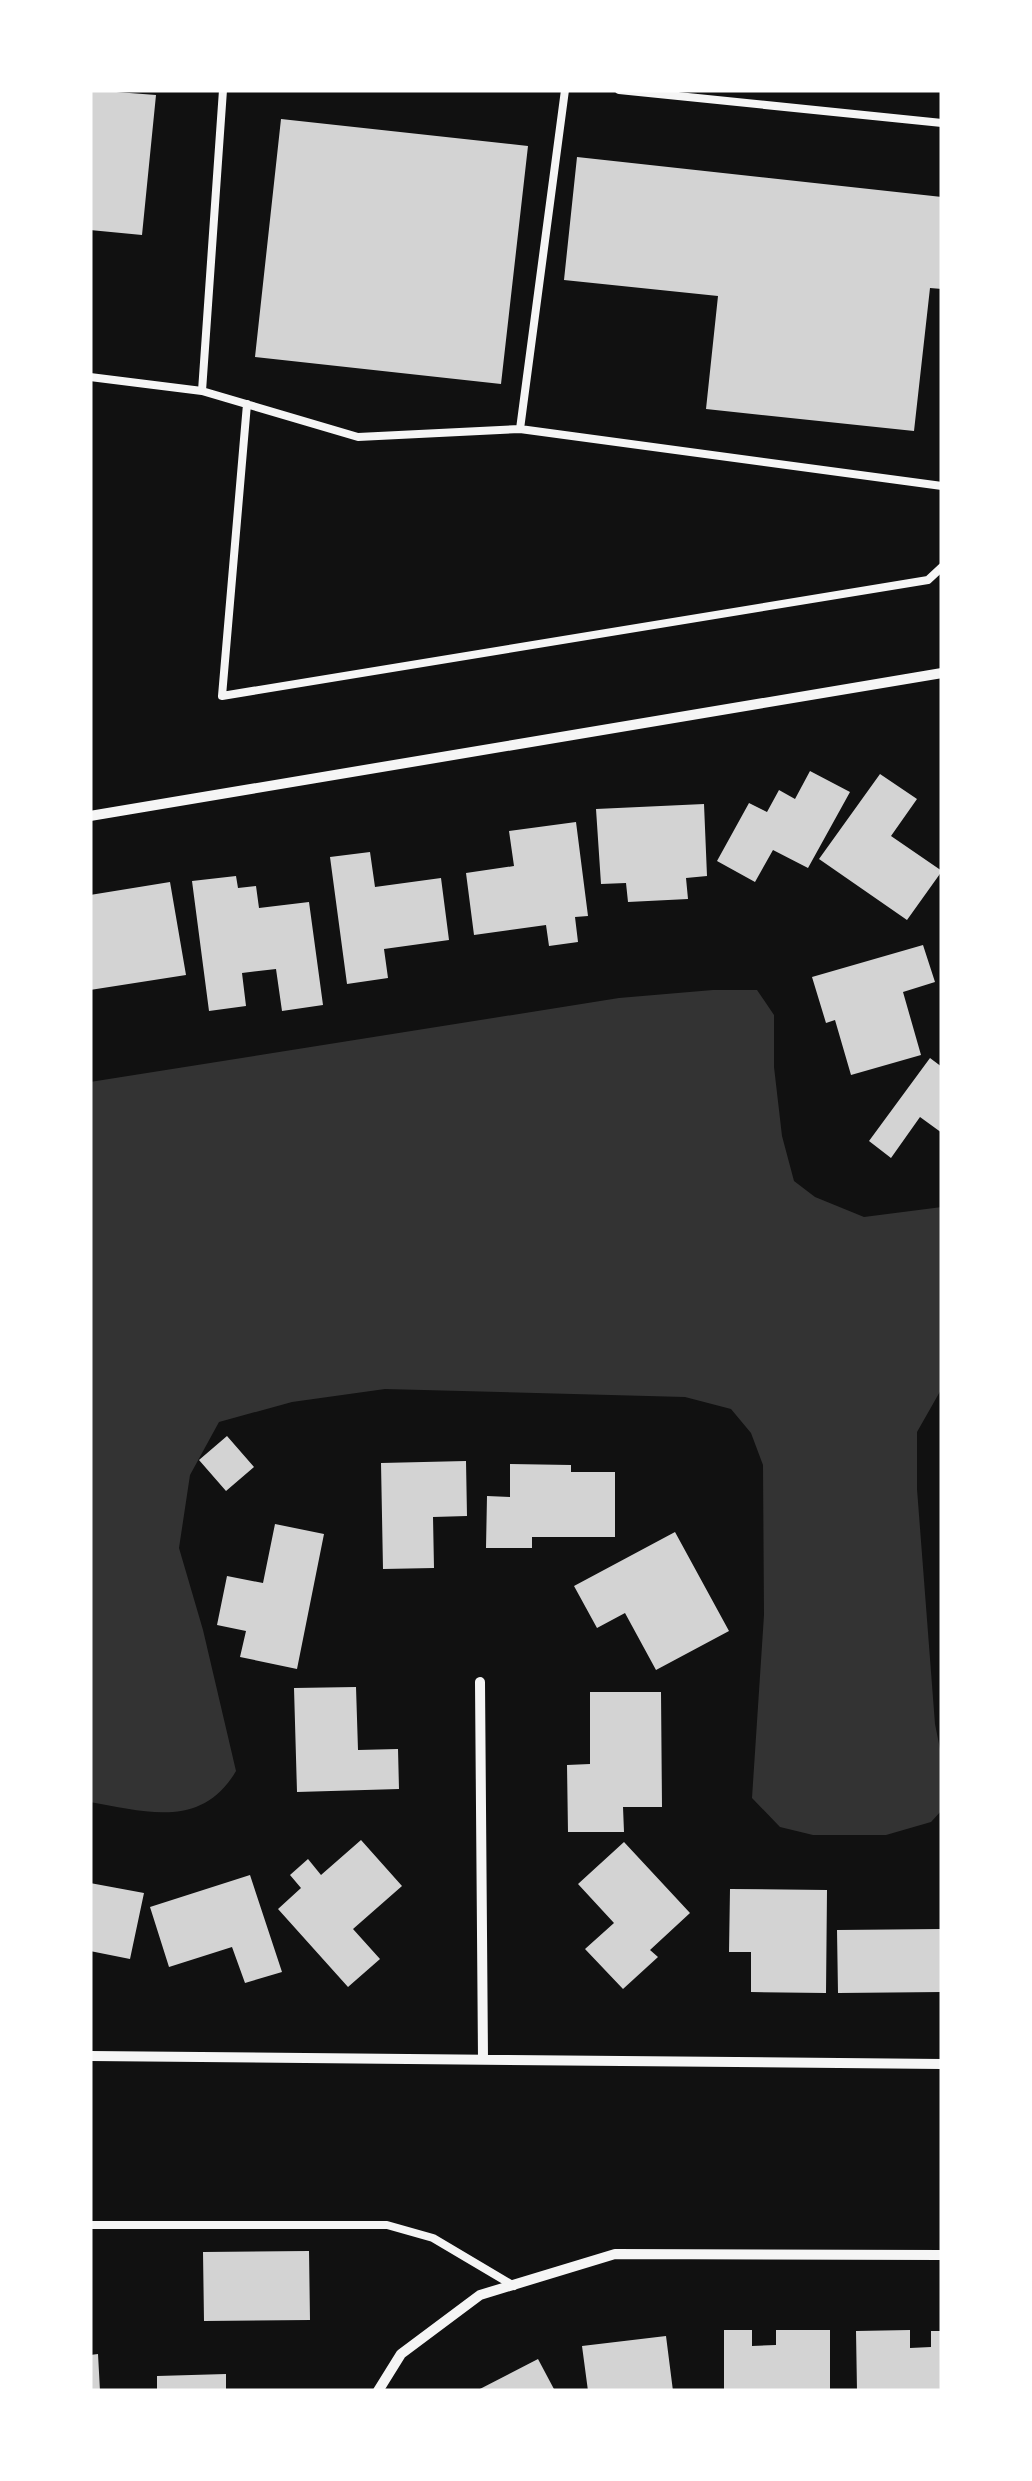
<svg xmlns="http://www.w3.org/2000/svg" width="1032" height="2481" font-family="Cabin,sans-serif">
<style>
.water{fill:#333}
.building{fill:#d3d3d3}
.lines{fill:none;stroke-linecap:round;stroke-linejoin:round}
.service{stroke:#f5f5f5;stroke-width:8}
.minor{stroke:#f5f5f5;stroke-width:10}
</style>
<rect width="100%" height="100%" fill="#111"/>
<!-- water -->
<path class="water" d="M 713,990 L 757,990 L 774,1015 L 774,1067 L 782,1136 L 794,1181 L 815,1197 L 864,1217 L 942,1207 L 942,1388 L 917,1432 L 917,1489 L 935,1724 L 942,1759 L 942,1810 L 931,1822 L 886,1835 L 813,1835 L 780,1827 L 752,1798 L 764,1615 L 763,1465 L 751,1433 L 731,1409 L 685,1397 L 385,1389 L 292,1402 L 219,1422 L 190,1475 L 179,1548 L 203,1630 L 236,1771 C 202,1829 147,1812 90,1802 L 90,1082 L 619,998 Z"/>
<!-- building -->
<path class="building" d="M 90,90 L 156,95 L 142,235 L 90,230 Z
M 281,119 L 528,146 L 501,384 L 255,357 Z
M 577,157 L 942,197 L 942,289 L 930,288 L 914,431 L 706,409 L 718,296 L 564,280 Z
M 810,771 L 850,792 L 808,868 L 773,850 L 755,882 L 717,861 L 749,803 L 767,812 L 779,790 L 795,799 Z
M 880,774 L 917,799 L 891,836 L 942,871 L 907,920 L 819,859 Z
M 704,804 L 707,876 L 686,878 L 688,899 L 628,902 L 626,883 L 601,884 L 596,809 Z
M 576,822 L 588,916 L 575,917 L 578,942 L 549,946 L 546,925 L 474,935 L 466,873 L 514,866 L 509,831 Z
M 370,852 L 375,887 L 441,878 L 449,940 L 384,949 L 388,978 L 347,984 L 330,857 Z
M 236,876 L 238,888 L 256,886 L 259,908 L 309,902 L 323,1005 L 282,1011 L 276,969 L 242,973 L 246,1006 L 209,1011 L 192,881 Z
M 170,882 L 186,975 L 90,990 L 90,895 Z
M 923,945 L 935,982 L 903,992 L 921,1055 L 851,1075 L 835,1020 L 826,1023 L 812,977 Z
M 930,1058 L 942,1067 L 942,1133 L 920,1117 L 891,1158 L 869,1141 Z
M 227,1436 L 254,1467 L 226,1491 L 199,1460 Z
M 466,1461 L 467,1516 L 433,1517 L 434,1568 L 383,1569 L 381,1463 Z
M 510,1464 L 571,1465 L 571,1472 L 615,1472 L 615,1537 L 532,1537 L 532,1548 L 486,1548 L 487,1496 L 510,1497 Z
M 275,1524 L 324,1534 L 297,1669 L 240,1657 L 246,1631 L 217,1625 L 227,1576 L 263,1583 Z
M 675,1532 L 729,1631 L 656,1670 L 625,1613 L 597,1628 L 574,1586 Z
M 356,1687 L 358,1750 L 398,1749 L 399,1789 L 297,1792 L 294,1688 Z
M 590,1692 L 661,1692 L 662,1807 L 623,1807 L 624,1832 L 568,1832 L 567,1765 L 590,1764 Z
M 361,1840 L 402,1886 L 353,1929 L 380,1959 L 348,1987 L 278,1909 L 301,1888 L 290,1875 L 308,1859 L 321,1875 Z
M 624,1842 L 690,1913 L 650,1950 L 658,1957 L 623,1989 L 585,1949 L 614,1923 L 578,1884 Z
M 250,1875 L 282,1972 L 245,1983 L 232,1947 L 169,1967 L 150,1907 Z
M 90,1883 L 144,1893 L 130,1959 L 90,1951 Z
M 730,1889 L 827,1890 L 826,1993 L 751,1992 L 751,1952 L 729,1952 Z
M 942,1929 L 942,1992 L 838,1993 L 837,1930 Z
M 309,2251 L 310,2320 L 204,2321 L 203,2252 Z
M 724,2330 L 752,2330 L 752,2346 L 776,2345 L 776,2330 L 830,2330 L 830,2391 L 724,2391 Z
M 910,2330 L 910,2348 L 931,2347 L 931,2331 L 942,2331 L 942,2391 L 857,2391 L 856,2331 Z
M 666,2336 L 673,2391 L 588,2391 L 582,2346 Z
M 98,2354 L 100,2391 L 90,2391 L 90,2355 Z
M 538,2359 L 555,2391 L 476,2391 Z
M 226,2374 L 226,2391 L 157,2391 L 157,2376 Z"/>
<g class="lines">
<!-- service -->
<path class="service" d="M 619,90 L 942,123
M 90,377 L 202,391 L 358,437 L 520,429 L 942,486
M 202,391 L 223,90
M 247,404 L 222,696 L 928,580 L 942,567
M 520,429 L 565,90
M 90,2225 L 387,2225 L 433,2238 L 514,2286"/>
<!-- minor -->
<path class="minor" d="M 90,816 L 942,673
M 480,1682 L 483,2059
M 90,2056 L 942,2064
M 378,2391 L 401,2354 L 480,2295 L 615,2254 L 942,2255"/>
</g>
<!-- border -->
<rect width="1032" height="2481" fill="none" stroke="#ffffff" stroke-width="185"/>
</svg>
